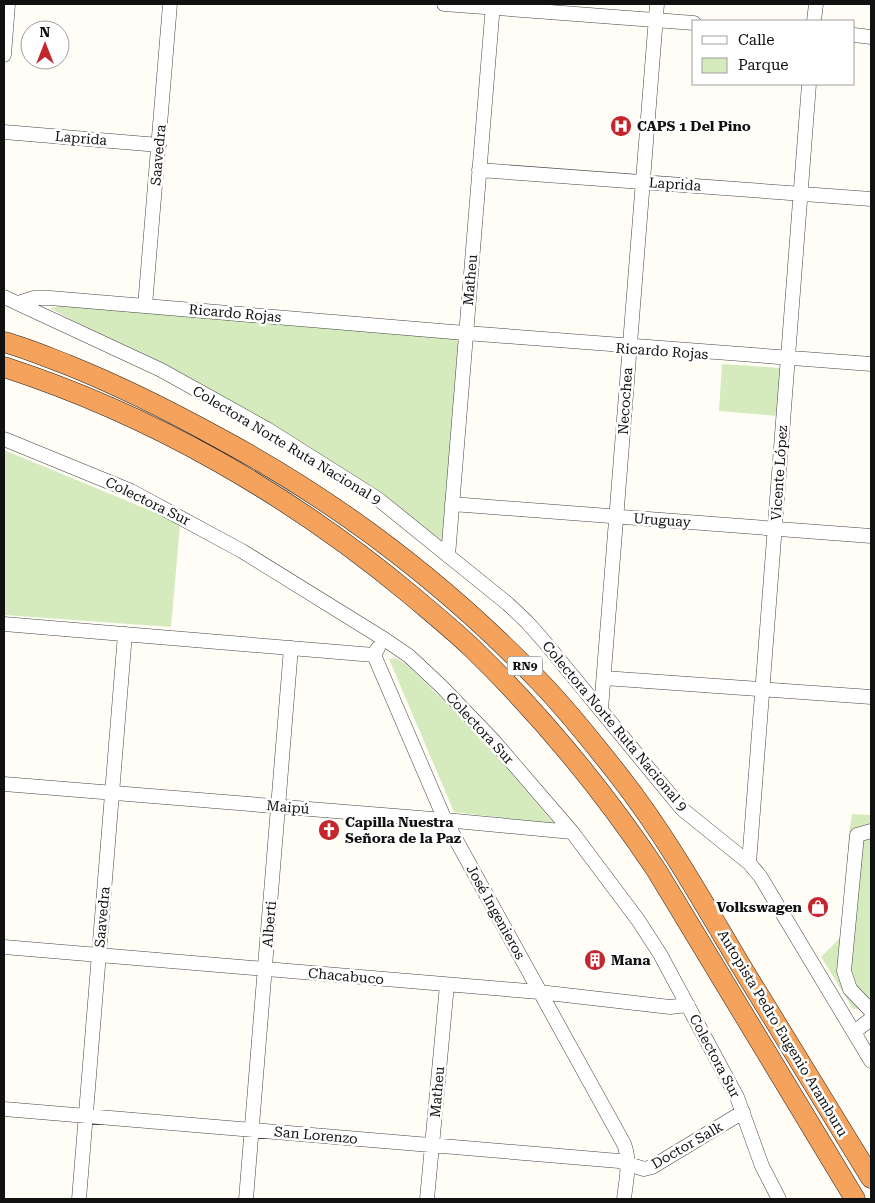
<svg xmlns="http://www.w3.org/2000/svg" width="875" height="1203" font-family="'Roboto Serif',serif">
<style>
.green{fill:#d5ebbd}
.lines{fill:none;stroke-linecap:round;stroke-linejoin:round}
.minor-casing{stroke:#444;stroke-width:15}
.highway-casing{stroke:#222;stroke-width:21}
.minor{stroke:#fff;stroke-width:14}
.highway{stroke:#f5a25d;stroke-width:20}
.labels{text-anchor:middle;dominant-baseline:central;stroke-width:5;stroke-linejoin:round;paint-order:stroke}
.shield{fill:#fff;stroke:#585858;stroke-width:1}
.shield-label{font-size:12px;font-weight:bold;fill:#111}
.poi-label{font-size:14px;font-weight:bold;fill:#111;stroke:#fff;text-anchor:start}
.street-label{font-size:14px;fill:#111;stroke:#fff}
</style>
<rect width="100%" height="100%" fill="#fffdf5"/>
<!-- green -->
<path class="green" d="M 60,306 L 465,336 L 448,556 L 378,499 L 161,370 L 50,308 Z
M 722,364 L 781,368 L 778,416 L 719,411 Z
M 4,450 L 171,519 L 180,525 L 171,627 L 4,615 Z
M 396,658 L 406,664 L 440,697 L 485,741 L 554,824 L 454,812 L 389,659 Z
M 852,814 L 871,815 L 871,1004 L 866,1008 L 853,1009 L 821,957 L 844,934 L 849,834 Z"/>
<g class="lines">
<!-- minor casing -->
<g class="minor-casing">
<path id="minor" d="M 444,4 L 694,23
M 814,21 L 816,4
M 854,35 L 871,37
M 4,55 L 8,4
M 4,132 L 159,145
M 479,170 L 871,199
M 4,297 L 161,370 L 267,429 L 378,499 L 508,604 L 527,622 L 543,640 L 682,809 L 749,863 L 760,876 L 871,1061
M 18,303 L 34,298 L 50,298 L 453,332 L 871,364
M 145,306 L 170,4
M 4,439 L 131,491 L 242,551 L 384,639 L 409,656 L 441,686 L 492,739 L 572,832 L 638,920 L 660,954 L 737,1097 L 762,1166 L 779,1199
M 452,504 L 871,536
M 448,556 L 493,4
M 4,624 L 374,655 L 378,648
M 374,655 L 445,820 L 624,1144 C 631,1162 626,1180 624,1199
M 604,678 L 871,697
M 601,709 L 657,4
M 4,784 L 445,820 L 572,832
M 871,831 L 857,835 L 844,971 L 850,989 L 871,1011
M 749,863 L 809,84
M 4,947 L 539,992 L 670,1007 L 688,1005
M 854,1032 L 871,1019
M 4,1109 L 619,1161 L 644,1169 L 652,1167 L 743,1112
M 79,1199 L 125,634
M 246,1199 L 291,648
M 427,1199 L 447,985"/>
</g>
<!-- highway casing -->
<g class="highway-casing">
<path id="highway" d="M 4,342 C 26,348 47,357 68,365 C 120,386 170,411 219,438 C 338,502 446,584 540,682 C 569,712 595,745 620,777 C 666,836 703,902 741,966 C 784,1037 828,1107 871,1178
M 4,367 C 152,415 291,495 411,595 C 431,612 452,629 471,647 C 541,715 603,790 657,871 L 855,1199"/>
</g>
<!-- minor -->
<use href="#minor" class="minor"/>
<!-- highway -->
<use href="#highway" class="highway"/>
</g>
<!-- icons -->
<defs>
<g id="hospital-disc" transform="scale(1.125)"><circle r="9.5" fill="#c4262e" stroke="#fff"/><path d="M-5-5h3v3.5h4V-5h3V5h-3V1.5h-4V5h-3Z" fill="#fff"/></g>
<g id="church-disc" transform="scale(1.125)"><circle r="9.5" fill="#c4262e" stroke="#fff"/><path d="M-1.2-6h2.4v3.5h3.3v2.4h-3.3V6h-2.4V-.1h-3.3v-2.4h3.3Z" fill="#fff"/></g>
<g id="shop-disc" transform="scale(1.125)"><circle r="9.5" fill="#c4262e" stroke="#fff"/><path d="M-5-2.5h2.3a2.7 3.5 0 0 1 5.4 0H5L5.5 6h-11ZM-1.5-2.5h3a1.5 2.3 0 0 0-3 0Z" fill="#fff"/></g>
<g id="building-disc" transform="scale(1.125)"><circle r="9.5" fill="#c4262e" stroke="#fff"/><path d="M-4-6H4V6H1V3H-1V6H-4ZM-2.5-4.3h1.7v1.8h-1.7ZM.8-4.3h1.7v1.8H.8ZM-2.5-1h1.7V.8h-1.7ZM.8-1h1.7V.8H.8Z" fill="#fff"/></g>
</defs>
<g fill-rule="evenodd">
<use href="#hospital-disc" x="621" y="126"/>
<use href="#church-disc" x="329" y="830"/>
<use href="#shop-disc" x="818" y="907"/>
<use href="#building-disc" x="595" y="960"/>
</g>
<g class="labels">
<!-- shield labels -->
<rect class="shield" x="507.5" y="656.5" width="35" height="19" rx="4"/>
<g class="shield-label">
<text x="525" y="666">RN9</text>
</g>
<!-- poi labels -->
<g class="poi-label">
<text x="637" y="126">CAPS 1 Del Pino</text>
<text x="345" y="822">Capilla Nuestra<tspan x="345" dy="16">Señora de la Paz</tspan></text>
<text x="802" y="907" text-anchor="end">Volkswagen</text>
<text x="611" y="960">Mana</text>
</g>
<!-- street labels -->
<g class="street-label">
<text transform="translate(81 138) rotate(5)">Laprida</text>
<text transform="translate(158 155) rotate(-85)">Saavedra</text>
<text transform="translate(675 184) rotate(4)">Laprida</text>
<text transform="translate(470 280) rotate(-85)">Matheu</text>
<text transform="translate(235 313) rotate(5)">Ricardo Rojas</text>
<text transform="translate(662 351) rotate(4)">Ricardo Rojas</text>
<text transform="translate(625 401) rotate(-86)">Necochea</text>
<text transform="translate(287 445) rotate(31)">Colectora Norte Ruta Nacional 9</text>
<text transform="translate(779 473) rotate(-86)">Vicente López</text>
<text transform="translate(148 501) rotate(26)">Colectora Sur</text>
<text transform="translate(662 520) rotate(4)">Uruguay</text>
<text transform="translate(615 726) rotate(50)">Colectora Norte Ruta Nacional 9</text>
<text transform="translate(480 728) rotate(47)">Colectora Sur</text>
<text transform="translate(288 807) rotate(5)">Maipú</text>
<text transform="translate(496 912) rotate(61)">José Ingenieros</text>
<text transform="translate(102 917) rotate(-85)">Saavedra</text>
<text transform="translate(269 924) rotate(-85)">Alberti</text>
<text transform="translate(346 976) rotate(5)">Chacabuco</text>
<text transform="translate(783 1033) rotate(59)">Autopista Pedro Eugenio Aramburu</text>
<text transform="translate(715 1056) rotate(62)">Colectora Sur</text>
<text transform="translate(437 1092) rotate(-85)">Matheu</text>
<text transform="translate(316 1135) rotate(5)">San Lorenzo</text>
<text transform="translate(687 1145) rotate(-30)">Doctor Salk</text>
</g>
</g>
<!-- border -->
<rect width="875" height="1203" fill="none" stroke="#111111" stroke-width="10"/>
<!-- legend -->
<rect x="692" y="20" width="162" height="65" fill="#ffffff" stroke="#a0a0a0"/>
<rect x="702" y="36" width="25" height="8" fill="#ffffff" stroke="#a0a0a0"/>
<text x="738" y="45" font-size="15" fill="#111111">Calle</text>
<rect x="702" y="58" width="25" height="15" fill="#d5ebbd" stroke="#a0a0a0"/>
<text x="738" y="70" font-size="15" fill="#111111">Parque</text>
<!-- north arrow -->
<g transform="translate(45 45)"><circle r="24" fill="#ffffff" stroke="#a0a0a0"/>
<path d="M0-4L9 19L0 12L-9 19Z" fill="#c4262e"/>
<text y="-8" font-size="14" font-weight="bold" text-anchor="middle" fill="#111111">N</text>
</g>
</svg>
